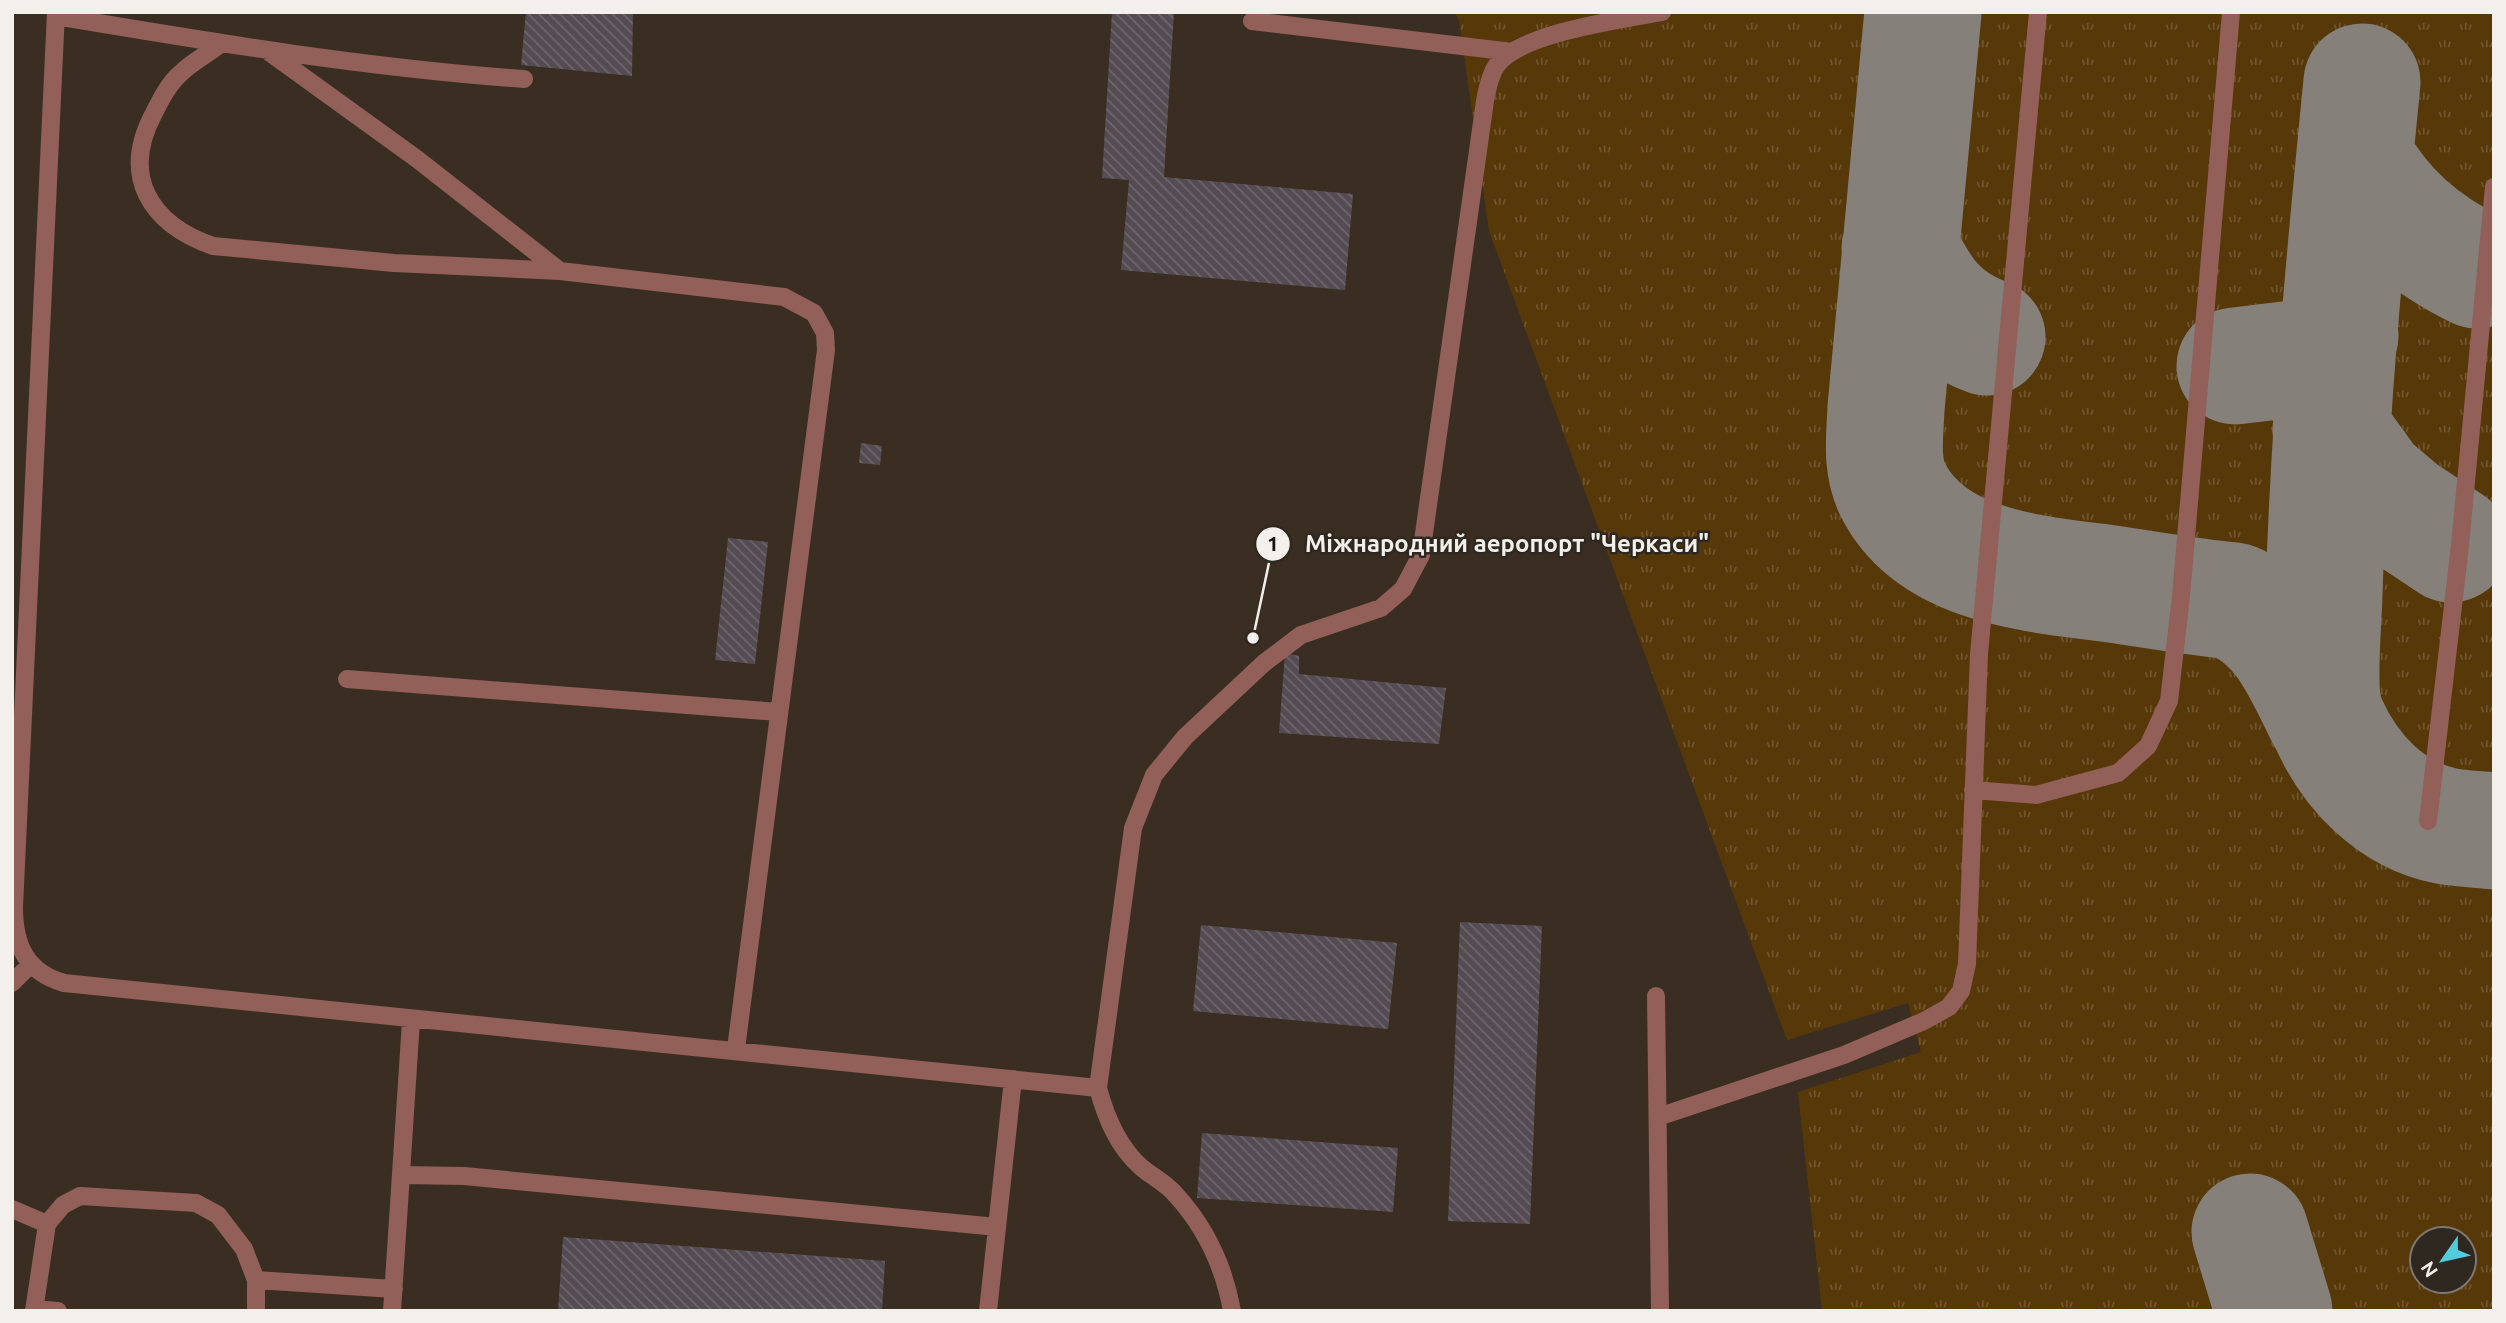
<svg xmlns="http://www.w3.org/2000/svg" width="2506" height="1323" font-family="Ubuntu,sans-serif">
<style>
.built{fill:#392e21;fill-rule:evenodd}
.grass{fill:url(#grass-tufts);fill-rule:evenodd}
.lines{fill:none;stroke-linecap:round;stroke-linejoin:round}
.taxiway{stroke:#86807a;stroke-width:117}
.building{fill:url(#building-back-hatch)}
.service{stroke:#925f59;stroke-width:18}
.leader{fill:none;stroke:#f3efea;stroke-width:2.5}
.callout-dot{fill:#f3efea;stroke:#2f2821;stroke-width:2.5}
.mark-label{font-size:21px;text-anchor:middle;font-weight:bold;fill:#111}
.callout-label{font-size:24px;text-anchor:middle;font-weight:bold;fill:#f3efea;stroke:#2f2821;stroke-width:5;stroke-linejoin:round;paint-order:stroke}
</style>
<defs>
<pattern id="grass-tufts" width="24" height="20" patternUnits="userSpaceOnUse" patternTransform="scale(1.75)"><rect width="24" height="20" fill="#573809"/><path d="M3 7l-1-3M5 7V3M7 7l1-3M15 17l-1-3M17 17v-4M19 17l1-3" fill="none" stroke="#70552d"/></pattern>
<pattern id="building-back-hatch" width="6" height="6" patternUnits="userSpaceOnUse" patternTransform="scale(1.75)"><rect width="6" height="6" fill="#554c53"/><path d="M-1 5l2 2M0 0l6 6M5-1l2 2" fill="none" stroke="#6e666c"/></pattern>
</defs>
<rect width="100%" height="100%" fill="#2f2821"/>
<!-- built -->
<path class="built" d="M 14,12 L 2494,12 L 2494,1311 L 12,1311 ZM 2422,1239 L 2464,1239 L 2464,1281 L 2422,1281 Z"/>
<!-- grass -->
<path class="grass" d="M 1454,12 L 2494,12 L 2494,1311 L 1822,1311 L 1798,1092 L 1921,1052 L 1908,1003 L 1787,1040 L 1489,231 L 1459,20 ZM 2422,1239 L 2464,1239 L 2464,1281 L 2422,1281 Z"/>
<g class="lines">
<!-- taxiway -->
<path class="taxiway" d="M 1923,12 L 1886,408 C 1885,436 1880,466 1894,492 C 1934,568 2037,574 2112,584 C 2153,590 2193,597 2234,601 C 2284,623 2302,672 2326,719
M 2362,82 C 2345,253 2329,424 2324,595 C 2323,627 2316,695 2328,722 C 2350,772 2391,815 2446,826 C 2462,829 2478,829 2494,831
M 2355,158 C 2384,210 2424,244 2477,270
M 1900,248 C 1922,292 1939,319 1987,337
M 2235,366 L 2301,358 L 2340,336
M 2331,430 L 2370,484 L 2403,512 L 2451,544
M 2250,1232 L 2274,1311"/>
</g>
<!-- building -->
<path class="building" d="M 526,12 L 633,12 L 632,76 L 521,65 Z
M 1112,12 L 1174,12 L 1164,177 L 1353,194 L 1345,290 L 1121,270 L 1129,180 L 1102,178 Z
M 861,443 L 882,446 L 880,465 L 859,463 Z
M 728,538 L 768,542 L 755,664 L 715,660 Z
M 1285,653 L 1299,656 L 1299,674 L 1446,688 L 1439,744 L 1279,733 Z
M 1460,922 L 1542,926 L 1530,1224 L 1448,1221 Z
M 1201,925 L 1397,943 L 1388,1029 L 1193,1011 Z
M 1202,1133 L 1398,1148 L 1393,1212 L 1197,1198 Z
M 563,1237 L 885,1261 L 882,1311 L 558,1311 Z"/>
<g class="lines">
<!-- service -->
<path class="service" d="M 56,12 L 14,907 C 14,945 26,972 64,983 C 408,1021 753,1052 1098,1088
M 56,16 C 211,42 367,68 524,79
M 1252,21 L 1512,52
M 220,44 C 208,54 192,62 181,73 C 169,83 161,99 154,113 C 120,176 150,224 213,246 L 394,263 L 560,271 L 784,297 L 814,313 L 825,333 L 826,350 L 736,1049
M 269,52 L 417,159 L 560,271
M 347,679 L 779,712
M 1973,790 L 2036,795 L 2118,773 L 2148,746 L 2169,701 L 2181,596 L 2231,12
M 2428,821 L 2460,545 L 2494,187
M 12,983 L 30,965
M 1656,996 L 1660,1311
M 1658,1117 L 1844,1055 L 1924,1021 L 1949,1007 L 1961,991 L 1967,964 L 1979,654 L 2038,12
M 402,1175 L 464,1176 L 997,1227
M 12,1209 L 47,1224
M 256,1280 L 394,1289
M 34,1309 L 58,1311
M 34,1311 L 47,1224 L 63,1205 L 80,1196 L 196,1203 L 218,1215 L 244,1249 L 256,1280 L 256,1311
M 392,1311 L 411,1021
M 988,1311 L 1013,1079
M 1232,1311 C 1224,1266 1206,1228 1176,1195 C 1166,1183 1153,1177 1142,1168 C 1118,1147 1106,1118 1098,1088 L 1133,828 L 1154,775 L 1185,737 L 1264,663 L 1301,635 L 1381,608 L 1403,589 L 1421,555 L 1485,101 C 1487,90 1490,74 1497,65 C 1520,33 1623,19 1662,12"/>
</g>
<!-- callouts -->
<path class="leader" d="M1253 638L1273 544"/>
<g class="callout-dot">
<circle cx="1253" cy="638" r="7"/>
<circle cx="1273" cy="544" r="18"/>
</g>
<g class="mark-label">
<text x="1273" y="551">1</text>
</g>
<g class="callout-label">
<text x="1507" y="552">Міжнародний аеропорт "Черкаси"</text>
</g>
<!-- border -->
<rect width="2506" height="1323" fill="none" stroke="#f3efea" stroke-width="28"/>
<!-- north arrow -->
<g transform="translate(2443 1260) rotate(236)"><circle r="33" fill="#2f2821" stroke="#7d7871" stroke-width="2"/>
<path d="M0-5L12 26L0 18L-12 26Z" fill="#54cadd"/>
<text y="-10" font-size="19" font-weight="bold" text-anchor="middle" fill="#f3efea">N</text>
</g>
</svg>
